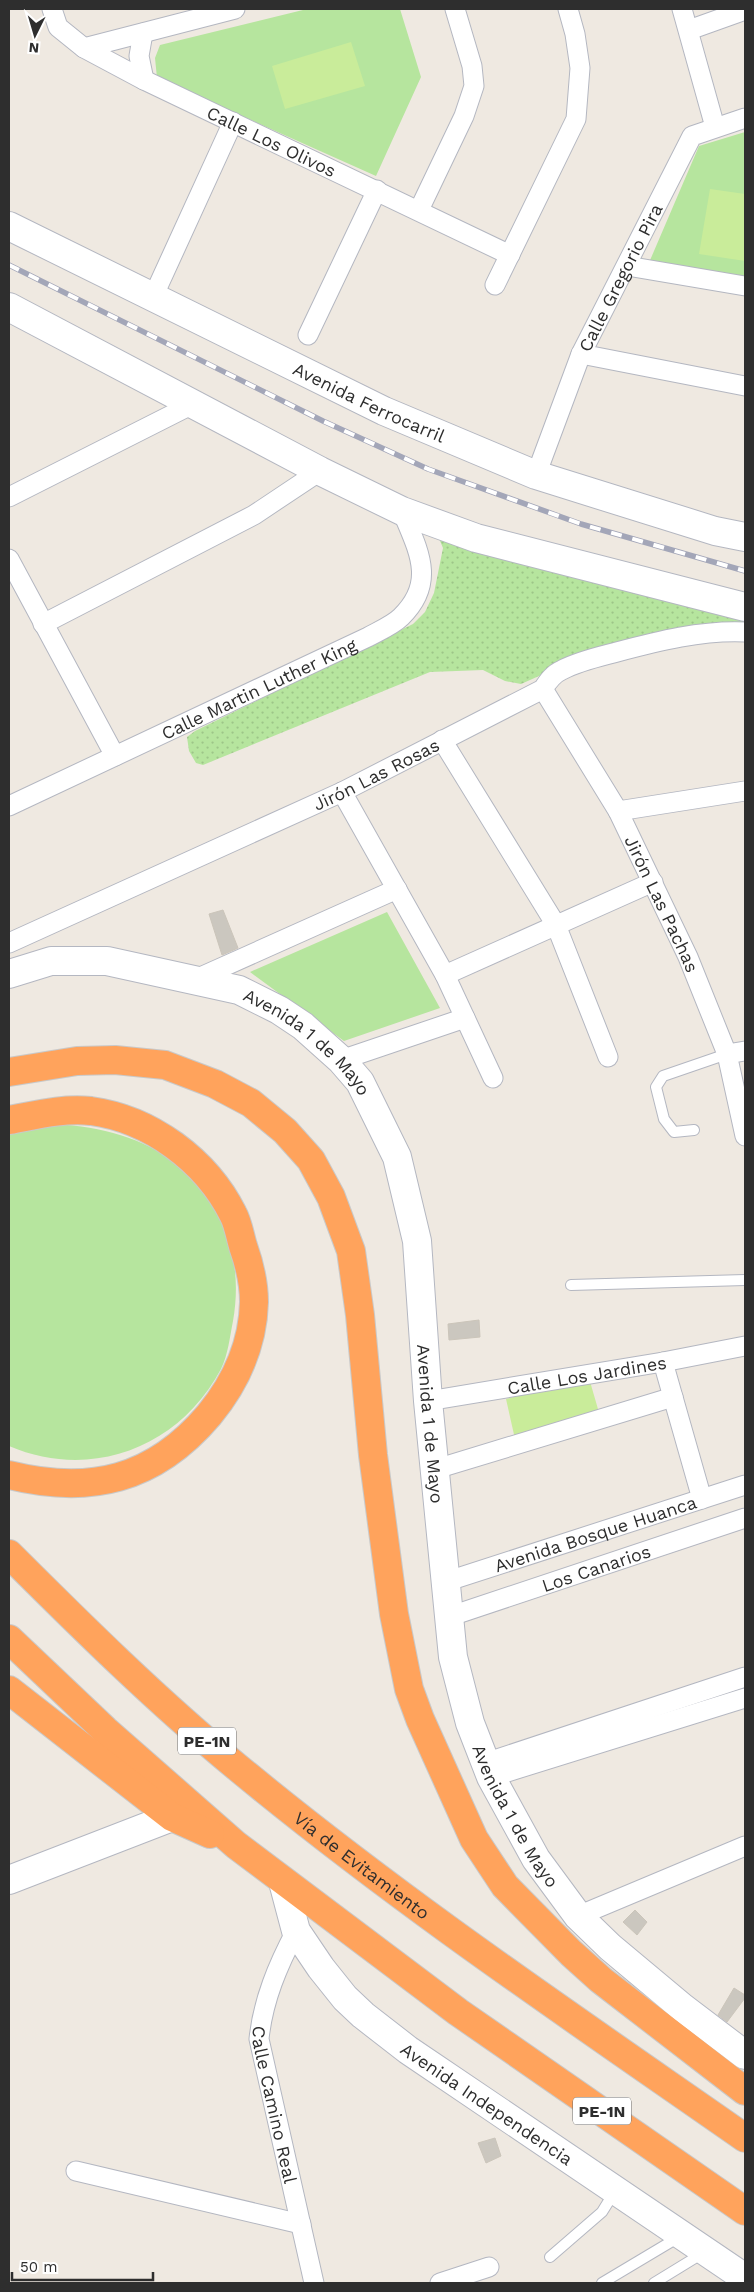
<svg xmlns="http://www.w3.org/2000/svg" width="754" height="2292" font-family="'Work Sans',sans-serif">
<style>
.grass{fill:url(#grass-dots)}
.park{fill:#b6e59e}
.pitch{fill:#c9ec9a}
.building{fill:#cbc7bf;stroke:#cbc5ba}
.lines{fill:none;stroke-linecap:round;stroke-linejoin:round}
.lane-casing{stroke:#b4b7c1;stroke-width:12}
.street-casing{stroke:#b4b7c1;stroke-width:21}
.secondary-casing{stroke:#b4b7c1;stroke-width:30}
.highway-casing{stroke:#c9c9c9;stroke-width:30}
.lane{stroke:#fff;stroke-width:10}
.street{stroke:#fff;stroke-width:19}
.secondary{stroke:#fff;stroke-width:28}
.highway{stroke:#ffa35c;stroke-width:28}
.rail-casing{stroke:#a3a6b8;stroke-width:5.5}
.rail{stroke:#fff;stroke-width:4;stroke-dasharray:11;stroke-linecap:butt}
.labels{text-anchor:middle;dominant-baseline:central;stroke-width:4.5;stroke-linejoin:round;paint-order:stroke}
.shield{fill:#fff;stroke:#6d6d6d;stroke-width:1}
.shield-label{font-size:16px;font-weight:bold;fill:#2e2e2e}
.street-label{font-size:18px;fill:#2e2e2e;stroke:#fff}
</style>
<defs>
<pattern id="grass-dots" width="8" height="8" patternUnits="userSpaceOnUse" patternTransform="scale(1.25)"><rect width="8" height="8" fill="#b6e59e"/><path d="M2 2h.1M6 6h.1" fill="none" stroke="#9dc588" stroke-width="1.8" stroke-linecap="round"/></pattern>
</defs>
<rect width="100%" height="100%" fill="#efe9e1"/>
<!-- grass -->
<path class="grass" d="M 435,529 L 745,612 L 745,625 L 700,624 L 602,648 L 521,684 L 505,681 L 483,670 L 430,672 L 203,765 L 196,763 L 189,751 L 187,737 L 195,731 L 413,624 L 425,612 L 434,593 L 443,548 Z"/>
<!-- park -->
<path class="park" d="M 307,9 L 400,9 L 421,77 L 376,176 L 157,78 L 155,58 L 160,45 Z
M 745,132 L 745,279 L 648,265 L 699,146 Z
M 387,912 L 440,1008 L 344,1041 L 250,972 Z
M 56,1124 C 102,1127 142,1137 179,1165 C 186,1170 195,1175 200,1181 C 209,1192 216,1209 221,1221 C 236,1253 239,1287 233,1321 C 230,1336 228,1355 221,1369 C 179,1448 91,1481 9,1446 L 9,1134 Z"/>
<!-- pitch -->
<path class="pitch" d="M 351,42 L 365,86 L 285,109 L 272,66 Z
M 710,189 L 745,194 L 745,261 L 699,254 Z
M 589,1378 L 600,1416 L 515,1439 L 506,1399 Z"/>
<!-- building -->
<path class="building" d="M 223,910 L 238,948 L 222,955 L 209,914 Z
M 479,1320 L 480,1337 L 449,1340 L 448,1324 Z
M 635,1910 L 647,1922 L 637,1935 L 623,1922 Z
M 734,1988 L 745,1995 L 745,1998 L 727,2022 L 718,2015 Z
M 495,2138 L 501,2156 L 486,2163 L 478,2143 Z"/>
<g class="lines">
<!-- lane casing -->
<g class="lane-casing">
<path id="lane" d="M 694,1130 L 674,1132 L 664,1119 L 656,1087 L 663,1076 L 727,1054
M 571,1285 L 745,1280
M 550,2257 L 602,2212 L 615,2191
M 602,2283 L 679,2237
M 654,2283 L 703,2253"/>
</g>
<!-- street casing -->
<g class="street-casing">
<g id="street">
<path id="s1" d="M 52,9 L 58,27 L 84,48 L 144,80 L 510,255"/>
<path d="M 682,9 L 715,127"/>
<path d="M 689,30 L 745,10"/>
<path d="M 143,33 L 139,56 L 144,80"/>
<path d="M 84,48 L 235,9"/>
<path d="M 419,210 L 464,116 L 474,86 L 472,66 L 455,9"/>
<path d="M 627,266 L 745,286"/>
<path d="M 495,285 L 576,119 L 580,68 L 575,34 L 568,9"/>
<path d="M 153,297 L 233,122"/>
<path d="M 308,335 L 377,190"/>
<path d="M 581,354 L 745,386"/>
<path id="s2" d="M 536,475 L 581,354 L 692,136 L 745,118"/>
<path d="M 9,497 L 195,403"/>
<path d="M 9,559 L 115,756"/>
<path d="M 43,624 L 254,515 L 320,471"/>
<path id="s3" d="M 543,689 L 618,811 L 688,957 L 727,1054 L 745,1136"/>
<path d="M 442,740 L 556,925 L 608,1057"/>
<path d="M 342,792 L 445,975 L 493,1078"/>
<path id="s4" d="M 9,806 L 368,637 C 379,631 393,625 401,617 C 437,582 418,550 402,511"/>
<path d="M 618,811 L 745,791"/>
<path id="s5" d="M 9,943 L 342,792 L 543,689 C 548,681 553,674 562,670 C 579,661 598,657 617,652 C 658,641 702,630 745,632"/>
<path d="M 445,975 L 653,882"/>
<path d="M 196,979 L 397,889"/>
<path d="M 727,1054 L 745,1051"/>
<path d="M 341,1060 L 465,1018"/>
<path d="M 663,1362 L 702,1499"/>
<path id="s6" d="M 428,1401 L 663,1362 L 745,1346"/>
<path d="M 436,1469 L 673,1397"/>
<path id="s7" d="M 445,1582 L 745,1485"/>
<path id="s8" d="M 448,1617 L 745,1518"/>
<path d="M 485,1763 L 745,1677"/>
<path d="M 491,1777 L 745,1698"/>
<path d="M 578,1916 L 745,1846"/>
<path id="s9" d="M 296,1931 C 278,1965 263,2000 259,2039 L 314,2283"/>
<path d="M 76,2171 L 301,2224"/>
<path d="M 440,2283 L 489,2267"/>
</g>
</g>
<!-- secondary casing -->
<g class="secondary-casing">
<g id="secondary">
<path id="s10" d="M 9,226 L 384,411 L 536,475 L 715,531 L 745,537"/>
<path d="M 9,307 L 320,471 L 402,511 L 476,538 L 745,607"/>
<path id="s11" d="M 9,974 L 51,961 L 107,961 L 239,990 L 279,1010 L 303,1026 L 341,1060 L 360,1082 L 397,1157 L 417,1241 L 428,1401 L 453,1657 L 470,1723 L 491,1777 L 536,1859 L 578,1916 L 610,1947 L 683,2008 L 745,2055"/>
<path d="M 9,1880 L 172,1817"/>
<path id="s12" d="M 283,1882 L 296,1931 L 321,1968 L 345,1998 L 363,2015 L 408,2050 L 745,2278"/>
</g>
</g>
<!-- highway casing -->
<g class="highway-casing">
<g id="highway">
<path d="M 9,1072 L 77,1061 L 115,1060 L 165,1065 L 215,1084 L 251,1103 L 285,1131 L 311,1160 L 331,1197 L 351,1251 L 360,1315 L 373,1455 L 394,1614 L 409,1689 L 420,1719 L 474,1839 L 505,1886 L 571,1953 L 601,1980 L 745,2091"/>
<path d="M 9,1120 C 36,1115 63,1108 91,1111 C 150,1119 206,1160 233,1214 C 238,1223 240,1236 243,1246 C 249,1263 254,1283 254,1302 C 253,1345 236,1382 209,1415 C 154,1480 90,1495 9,1475"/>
<path id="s13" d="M 9,1554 C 82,1627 157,1701 237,1767 C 399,1901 573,2018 745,2138"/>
<path d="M 9,1639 L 105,1730 L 236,1845 L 458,2012 L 745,2211"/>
<path d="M 9,1690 L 172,1817 L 210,1834"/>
</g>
</g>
<!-- lane -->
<use href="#lane" class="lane"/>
<!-- street -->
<use href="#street" class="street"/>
<!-- secondary -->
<use href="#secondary" class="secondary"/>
<!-- highway -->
<use href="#highway" class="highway"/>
<!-- rail casing -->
<g class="rail-casing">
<path id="rail" d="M 9,265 L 323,421 L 428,469 L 581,524 L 745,571"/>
</g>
<!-- rail -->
<use href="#rail" class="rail"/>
</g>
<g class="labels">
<!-- shield labels -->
<g class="shield">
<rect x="178" y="1727.5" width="58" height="27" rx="4"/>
<rect x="573" y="2097.5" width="58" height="27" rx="4"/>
</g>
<g class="shield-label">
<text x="207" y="1741">PE-1N</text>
<text x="602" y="2111">PE-1N</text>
</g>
<!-- street labels -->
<g class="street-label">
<text stroke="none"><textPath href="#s1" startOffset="262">Calle Los Olivos</textPath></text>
<text stroke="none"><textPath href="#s2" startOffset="215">Calle Gregorio Pira</textPath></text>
<text stroke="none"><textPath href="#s10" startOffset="401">Avenida Ferrocarril</textPath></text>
<text stroke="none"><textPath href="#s4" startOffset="276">Calle Martin Luther King</textPath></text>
<text stroke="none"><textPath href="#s5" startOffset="404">Jirón Las Rosas</textPath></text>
<text stroke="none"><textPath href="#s3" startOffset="246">Jirón Las Pachas</textPath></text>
<text stroke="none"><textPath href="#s11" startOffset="322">Avenida 1 de Mayo</textPath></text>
<text stroke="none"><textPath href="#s6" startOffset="161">Calle Los Jardines</textPath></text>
<text stroke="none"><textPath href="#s11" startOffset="742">Avenida 1 de Mayo</textPath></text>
<text stroke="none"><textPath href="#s7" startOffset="158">Avenida Bosque Huanca</textPath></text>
<text stroke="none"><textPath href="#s8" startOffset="156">Los Canarios</textPath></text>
<text stroke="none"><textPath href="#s11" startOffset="1148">Avenida 1 de Mayo</textPath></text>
<text stroke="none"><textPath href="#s13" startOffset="471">Vía de Evitamiento</textPath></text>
<text stroke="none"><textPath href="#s12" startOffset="311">Avenida Independencia</textPath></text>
<text stroke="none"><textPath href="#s9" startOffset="182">Calle Camino Real</textPath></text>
</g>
</g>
<!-- border -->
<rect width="754" height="2292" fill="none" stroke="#2e2e2e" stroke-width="20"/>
<!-- north arrow -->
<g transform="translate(35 35) rotate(185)" stroke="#ffffff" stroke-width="4" paint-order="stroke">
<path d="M0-4L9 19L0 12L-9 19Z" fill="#2e2e2e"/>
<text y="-8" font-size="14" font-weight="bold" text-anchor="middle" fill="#2e2e2e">N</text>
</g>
<!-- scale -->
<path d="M12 2272v8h141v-8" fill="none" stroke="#2e2e2e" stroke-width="2.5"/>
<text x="20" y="2272" font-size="15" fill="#2e2e2e" stroke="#ffffff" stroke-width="4" paint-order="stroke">50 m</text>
</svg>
